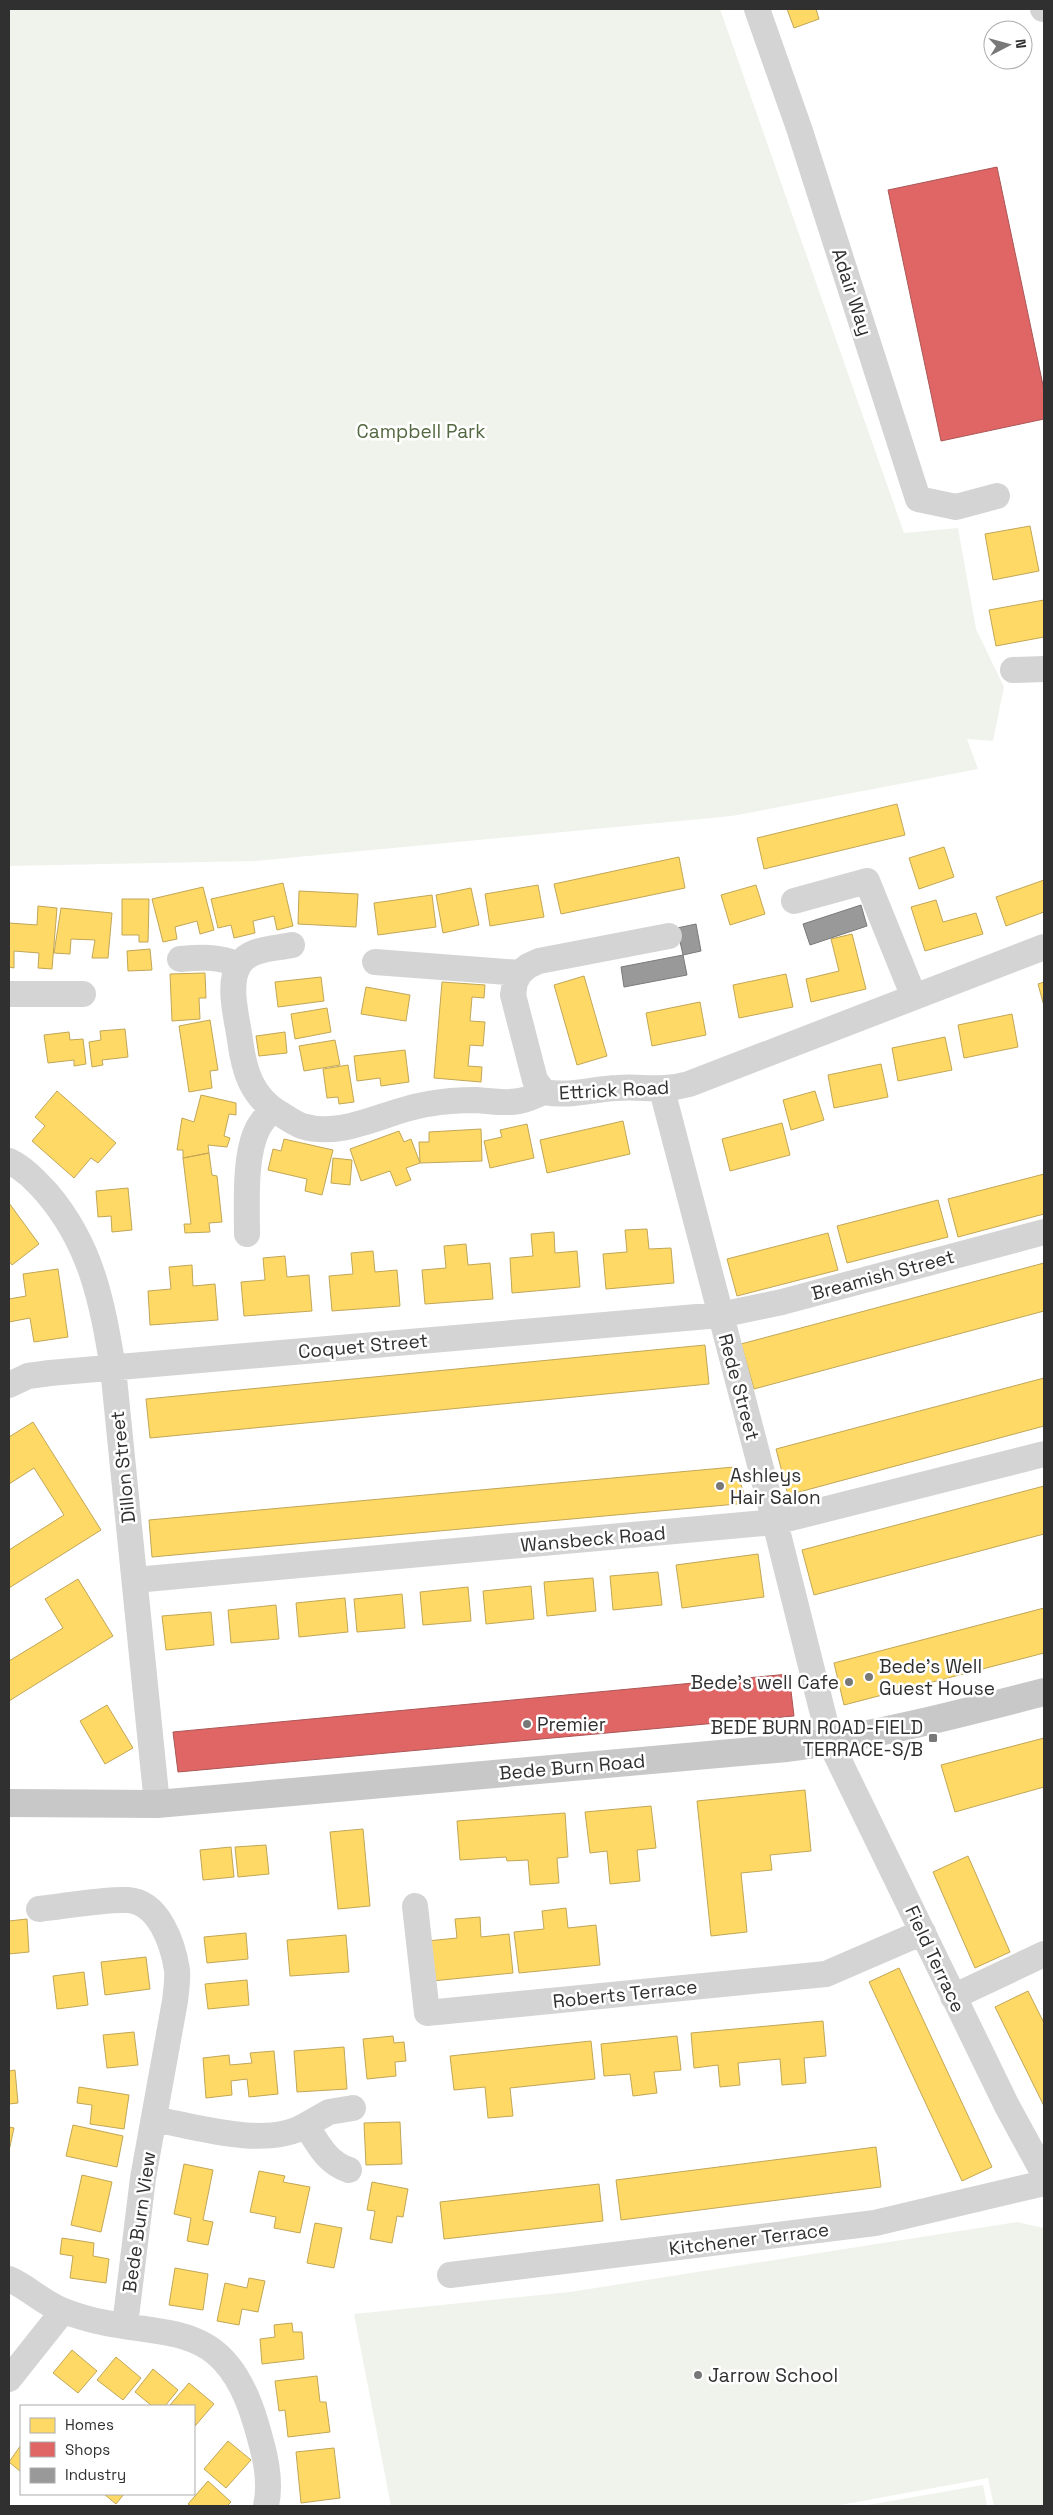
<svg xmlns="http://www.w3.org/2000/svg" width="1053" height="2515" font-family="'Space Grotesk',sans-serif">
<style>
.green{fill:#f0f3ec}
.homes{fill:#ffd966;stroke:#c1a656}
.shops{fill:#e06666;stroke:#ab5656}
.industry{fill:#999;stroke:#7a7a7a}
.lines{fill:none;stroke-linecap:round;stroke-linejoin:round}
.minor{stroke:#d4d4d4;stroke-width:26}
.major{stroke:#c8c8c8;stroke-width:28}
.poi-dot{fill:#787878;stroke:#fff;stroke-width:2}
.labels{text-anchor:middle;dominant-baseline:central;stroke-width:5;stroke-linejoin:round;paint-order:stroke}
.street-label{font-size:19px;fill:#303030;stroke:#fff}
.park-label{font-size:19px;fill:#546842;stroke:#fff}
.poi-label{font-size:19px;fill:#303030;stroke:#fff;text-anchor:start}
</style>
<rect width="100%" height="100%" fill="#fff"/>
<!-- green -->
<path class="green" d="M 9,9 L 720,9 L 904,533 L 958,528 L 976,629 L 1004,687 L 993,741 L 967,739 L 978,769 L 732,816 L 255,861 L 9,866 Z
M 1017,2222 L 1044,2228 L 1044,2506 L 994,2506 L 988,2478 L 835,2506 L 391,2506 L 354,2314 L 570,2292 Z
M 983,2485 L 987,2506 L 862,2506 Z"/>
<!-- homes -->
<path class="homes" d="M 787,9 L 816,9 L 819,19 L 794,28 Z
M 1030,526 L 1039,571 L 993,580 L 985,534 Z
M 1044,600 L 1044,637 L 996,646 L 989,610 Z
M 897,804 L 905,835 L 764,869 L 757,838 Z
M 944,847 L 954,877 L 919,889 L 909,858 Z
M 679,857 L 685,888 L 561,914 L 554,884 Z
M 1044,880 L 1044,912 L 1006,926 L 996,897 Z
M 283,883 L 293,926 L 277,930 L 274,916 L 253,921 L 255,933 L 234,938 L 231,925 L 218,928 L 211,899 Z
M 538,885 L 544,917 L 490,926 L 485,894 Z
M 756,885 L 765,914 L 730,925 L 721,895 Z
M 203,887 L 214,930 L 200,934 L 197,921 L 175,927 L 177,939 L 163,942 L 152,899 Z
M 471,888 L 479,925 L 443,933 L 436,895 Z
M 299,891 L 358,894 L 356,927 L 298,924 Z
M 432,895 L 436,927 L 378,935 L 374,903 Z
M 122,899 L 149,899 L 148,942 L 139,942 L 139,935 L 122,935 Z
M 936,900 L 943,922 L 976,913 L 983,934 L 925,951 L 911,907 Z
M 38,906 L 57,908 L 52,969 L 38,968 L 39,953 L 14,951 L 14,968 L 9,967 L 9,923 L 37,925 Z
M 61,908 L 112,913 L 108,958 L 92,958 L 95,940 L 71,939 L 70,954 L 54,953 Z
M 852,934 L 866,989 L 811,1002 L 806,979 L 839,971 L 831,939 Z
M 150,949 L 152,970 L 128,971 L 127,951 Z
M 205,973 L 206,998 L 199,998 L 200,1019 L 172,1021 L 170,974 Z
M 786,974 L 793,1007 L 739,1018 L 733,985 Z
M 584,976 L 607,1056 L 577,1065 L 554,985 Z
M 321,977 L 324,1001 L 278,1007 L 275,982 Z
M 442,982 L 485,985 L 484,998 L 472,997 L 470,1021 L 485,1022 L 483,1046 L 470,1045 L 468,1066 L 482,1067 L 481,1082 L 434,1078 Z
M 1044,982 L 1044,1006 L 1038,984 Z
M 366,987 L 410,995 L 406,1021 L 361,1014 Z
M 700,1002 L 706,1035 L 652,1046 L 646,1013 Z
M 327,1008 L 331,1032 L 295,1039 L 291,1014 Z
M 1012,1014 L 1018,1047 L 964,1058 L 958,1025 Z
M 210,1020 L 218,1070 L 210,1071 L 212,1088 L 189,1092 L 179,1026 Z
M 125,1029 L 128,1057 L 102,1060 L 103,1065 L 92,1067 L 89,1042 L 101,1040 L 100,1031 Z
M 69,1032 L 70,1040 L 83,1039 L 86,1064 L 74,1066 L 74,1060 L 48,1063 L 44,1035 Z
M 285,1032 L 287,1053 L 259,1056 L 256,1036 Z
M 945,1037 L 952,1070 L 898,1081 L 892,1048 Z
M 335,1040 L 340,1065 L 304,1071 L 299,1046 Z
M 405,1050 L 409,1082 L 381,1086 L 380,1078 L 357,1081 L 354,1056 Z
M 881,1064 L 888,1097 L 834,1108 L 828,1075 Z
M 348,1065 L 354,1102 L 339,1104 L 338,1097 L 327,1098 L 323,1069 Z
M 57,1091 L 116,1143 L 98,1163 L 91,1158 L 74,1178 L 32,1141 L 45,1126 L 35,1117 Z
M 815,1091 L 824,1120 L 791,1130 L 783,1100 Z
M 201,1095 L 236,1103 L 236,1115 L 229,1114 L 224,1136 L 230,1138 L 227,1147 L 208,1145 L 209,1153 L 183,1158 L 183,1150 L 177,1150 L 182,1118 L 194,1122 Z
M 623,1121 L 630,1154 L 547,1173 L 540,1140 Z
M 782,1123 L 790,1155 L 730,1171 L 722,1139 Z
M 527,1124 L 534,1158 L 490,1168 L 484,1141 L 502,1137 L 500,1130 Z
M 481,1129 L 482,1161 L 420,1163 L 419,1142 L 429,1142 L 429,1132 Z
M 399,1131 L 404,1142 L 411,1139 L 420,1163 L 406,1168 L 411,1180 L 396,1186 L 390,1171 L 361,1181 L 350,1149 Z
M 284,1139 L 333,1150 L 322,1195 L 305,1191 L 307,1179 L 268,1170 L 273,1149 L 281,1151 Z
M 209,1153 L 212,1175 L 217,1176 L 222,1222 L 209,1223 L 210,1232 L 185,1233 L 184,1224 L 191,1224 L 183,1158 Z
M 333,1158 L 352,1160 L 350,1185 L 331,1183 Z
M 1044,1174 L 1044,1214 L 958,1237 L 948,1199 Z
M 128,1188 L 132,1230 L 112,1232 L 111,1216 L 98,1217 L 96,1191 Z
M 938,1200 L 948,1237 L 847,1263 L 837,1226 Z
M 9,1203 L 39,1244 L 12,1265 L 9,1261 Z
M 647,1229 L 649,1249 L 671,1248 L 674,1283 L 606,1289 L 603,1254 L 627,1252 L 625,1230 Z
M 554,1232 L 555,1253 L 577,1251 L 580,1287 L 512,1293 L 510,1258 L 533,1256 L 531,1234 Z
M 828,1233 L 838,1270 L 737,1296 L 727,1259 Z
M 466,1244 L 468,1265 L 490,1263 L 493,1299 L 425,1304 L 422,1270 L 446,1268 L 444,1246 Z
M 373,1251 L 375,1272 L 397,1270 L 400,1306 L 332,1311 L 329,1276 L 353,1274 L 351,1253 Z
M 285,1256 L 287,1277 L 309,1275 L 312,1311 L 244,1316 L 241,1282 L 265,1280 L 263,1258 Z
M 1044,1263 L 1044,1311 L 754,1389 L 741,1344 Z
M 192,1265 L 193,1286 L 215,1284 L 218,1320 L 150,1325 L 148,1291 L 171,1289 L 169,1267 Z
M 58,1269 L 68,1337 L 34,1342 L 30,1318 L 9,1322 L 9,1299 L 26,1296 L 23,1274 Z
M 705,1345 L 709,1384 L 150,1438 L 146,1399 Z
M 1044,1378 L 1044,1426 L 788,1495 L 776,1449 Z
M 33,1422 L 101,1530 L 9,1588 L 9,1550 L 64,1515 L 34,1468 L 9,1484 L 9,1437 Z
M 734,1467 L 748,1503 L 152,1557 L 149,1520 Z
M 1044,1486 L 1044,1534 L 814,1595 L 802,1550 Z
M 758,1554 L 764,1597 L 682,1608 L 676,1565 Z
M 658,1572 L 662,1605 L 613,1610 L 610,1576 Z
M 593,1578 L 596,1611 L 547,1616 L 544,1582 Z
M 78,1579 L 113,1636 L 9,1701 L 9,1661 L 63,1628 L 45,1599 Z
M 531,1586 L 534,1619 L 486,1624 L 483,1591 Z
M 468,1587 L 471,1621 L 423,1625 L 420,1592 Z
M 402,1594 L 405,1628 L 357,1632 L 354,1599 Z
M 345,1598 L 348,1632 L 299,1637 L 296,1603 Z
M 276,1605 L 279,1639 L 231,1643 L 228,1610 Z
M 1044,1608 L 1044,1653 L 844,1705 L 834,1663 Z
M 211,1612 L 214,1645 L 166,1650 L 162,1616 Z
M 107,1705 L 133,1748 L 105,1764 L 80,1721 Z
M 1044,1738 L 1044,1787 L 955,1812 L 941,1765 Z
M 805,1790 L 811,1851 L 770,1855 L 772,1870 L 741,1873 L 747,1932 L 711,1936 L 697,1801 Z
M 651,1806 L 656,1848 L 637,1850 L 640,1881 L 610,1884 L 607,1851 L 590,1853 L 585,1812 Z
M 565,1813 L 568,1857 L 557,1858 L 559,1883 L 530,1885 L 528,1860 L 507,1861 L 506,1857 L 460,1860 L 457,1821 Z
M 363,1829 L 370,1906 L 338,1909 L 330,1832 Z
M 266,1845 L 269,1874 L 238,1877 L 235,1847 Z
M 231,1847 L 234,1877 L 203,1880 L 200,1850 Z
M 968,1856 L 1010,1952 L 975,1968 L 933,1872 Z
M 566,1908 L 568,1928 L 596,1925 L 600,1965 L 519,1973 L 514,1932 L 544,1929 L 542,1911 Z
M 480,1917 L 481,1937 L 509,1934 L 513,1973 L 432,1981 L 427,1941 L 457,1938 L 455,1919 Z
M 27,1919 L 29,1952 L 9,1954 L 9,1921 Z
M 246,1933 L 248,1959 L 207,1963 L 204,1937 Z
M 346,1935 L 349,1972 L 290,1976 L 287,1940 Z
M 146,1957 L 150,1989 L 105,1995 L 101,1962 Z
M 899,1968 L 992,2167 L 962,2181 L 869,1982 Z
M 84,1972 L 88,2005 L 57,2009 L 53,1976 Z
M 247,1980 L 249,2005 L 208,2009 L 205,1984 Z
M 1028,1991 L 1044,2023 L 1044,2106 L 995,2007 Z
M 823,2021 L 826,2056 L 804,2058 L 806,2083 L 782,2085 L 780,2059 L 738,2063 L 740,2085 L 720,2087 L 718,2065 L 694,2068 L 691,2033 Z
M 134,2032 L 138,2065 L 107,2068 L 103,2035 Z
M 393,2036 L 394,2043 L 404,2042 L 406,2061 L 395,2062 L 396,2076 L 367,2079 L 363,2039 Z
M 677,2036 L 681,2070 L 654,2072 L 657,2093 L 633,2096 L 630,2074 L 604,2076 L 601,2044 Z
M 591,2041 L 595,2079 L 510,2088 L 513,2116 L 488,2118 L 485,2087 L 454,2090 L 450,2056 Z
M 344,2047 L 347,2089 L 297,2092 L 294,2051 Z
M 274,2051 L 278,2094 L 249,2097 L 247,2079 L 231,2081 L 232,2095 L 206,2098 L 203,2058 L 229,2055 L 230,2065 L 252,2063 L 250,2053 Z
M 15,2070 L 18,2103 L 9,2104 L 9,2071 Z
M 79,2087 L 129,2095 L 124,2129 L 90,2124 L 92,2105 L 77,2103 Z
M 400,2122 L 402,2164 L 366,2165 L 364,2123 Z
M 73,2125 L 123,2136 L 117,2167 L 66,2156 Z
M 9,2127 L 14,2128 L 9,2151 Z
M 876,2147 L 881,2187 L 621,2220 L 616,2180 Z
M 184,2164 L 213,2170 L 203,2220 L 213,2222 L 208,2245 L 187,2241 L 191,2218 L 174,2214 Z
M 259,2171 L 285,2176 L 283,2182 L 310,2187 L 300,2233 L 274,2228 L 276,2217 L 250,2212 Z
M 82,2175 L 112,2182 L 101,2232 L 71,2225 Z
M 372,2182 L 408,2189 L 403,2217 L 397,2216 L 392,2243 L 370,2239 L 375,2211 L 367,2210 Z
M 599,2184 L 603,2221 L 444,2239 L 440,2202 Z
M 315,2223 L 342,2228 L 334,2268 L 307,2263 Z
M 62,2238 L 94,2243 L 93,2256 L 109,2259 L 106,2283 L 70,2278 L 73,2256 L 60,2254 Z
M 175,2268 L 208,2274 L 203,2310 L 169,2305 Z
M 249,2278 L 265,2281 L 258,2312 L 242,2309 L 239,2325 L 217,2321 L 225,2283 L 247,2288 Z
M 292,2323 L 293,2332 L 302,2332 L 304,2359 L 262,2364 L 260,2339 L 275,2337 L 274,2325 Z
M 72,2350 L 97,2371 L 78,2393 L 53,2373 Z
M 116,2357 L 141,2378 L 123,2400 L 97,2380 Z
M 153,2369 L 178,2390 L 165,2406 L 152,2406 L 135,2392 Z
M 317,2376 L 320,2402 L 326,2402 L 330,2432 L 288,2437 L 285,2410 L 279,2411 L 275,2381 Z
M 189,2383 L 214,2404 L 195,2426 L 194,2406 L 170,2405 Z
M 228,2441 L 251,2460 L 226,2488 L 204,2469 Z
M 21,2445 L 21,2472 L 9,2462 Z
M 334,2448 L 340,2498 L 301,2503 L 296,2452 Z
M 208,2481 L 231,2502 L 227,2506 L 191,2506 L 188,2504 Z
M 104,2494 L 124,2494 L 116,2504 Z"/>
<!-- shops -->
<path class="shops" d="M 997,167 L 1044,390 L 1044,419 L 941,441 L 888,190 Z
M 789,1674 L 794,1716 L 178,1772 L 173,1732 Z"/>
<!-- industry -->
<path class="industry" d="M 861,905 L 867,926 L 810,945 L 803,924 Z
M 696,924 L 701,951 L 683,955 L 677,928 Z
M 683,955 L 687,975 L 624,987 L 621,967 Z"/>
<g class="lines">
<!-- minor -->
<path class="minor" d="M 757,9 L 799,128 L 918,499 L 956,507 L 997,496
M 1043,9 L 1044,9
M 1013,670 L 1044,669
M 794,901 L 867,881 L 914,997
M 180,959 C 202,957 218,956 239,965 C 249,948 274,949 292,945
M 375,962 L 520,973 L 528,966 L 539,961 L 669,936
M 239,965 C 227,984 237,1018 240,1040 C 244,1070 251,1096 279,1113 C 286,1117 294,1123 302,1126 C 344,1139 387,1110 428,1104 C 444,1101 461,1100 477,1100 C 491,1101 505,1104 519,1101 C 527,1100 536,1095 544,1092
M 520,973 L 515,982 L 513,995 L 535,1080 L 544,1092 C 569,1097 592,1089 617,1088 C 644,1086 660,1092 689,1084 L 1044,947
M 9,994 L 83,994
M 662,1090 L 775,1522 L 830,1742 L 1007,2106 L 1044,2174
M 9,1161 C 25,1169 35,1180 47,1193 C 92,1246 102,1302 113,1368 L 157,1804
M 247,1234 C 247,1204 244,1155 258,1128 C 262,1121 267,1115 272,1109
M 9,1385 L 28,1376 L 50,1373 L 720,1315 L 782,1302 L 1044,1232
M 135,1580 L 775,1522 L 1044,1454
M 415,1906 L 427,2013 L 826,1974 L 923,1932
M 39,1909 C 66,1906 102,1899 128,1900 C 159,1902 173,1944 177,1970 C 178,1980 176,1991 175,2001 L 143,2178 L 125,2325
M 953,1997 L 1044,1954
M 154,2119 C 197,2127 267,2149 306,2125
M 349,2170 C 327,2163 318,2144 306,2125 L 329,2112 L 353,2108
M 450,2275 L 875,2223 L 1044,2183
M 9,2279 C 28,2287 44,2304 64,2311 C 154,2346 221,2304 256,2424 C 264,2451 272,2479 266,2506
M 9,2379 L 63,2311"/>
<!-- major -->
<path class="major" d="M 9,1803 L 157,1804 L 787,1748 C 874,1736 959,1714 1044,1692"/>
</g>
<!-- markers -->
<g class="poi-dot">
<circle cx="720" cy="1486" r="5"/>
<circle cx="869" cy="1677" r="5"/>
<circle cx="849" cy="1682" r="5"/>
<circle cx="527" cy="1724" r="5"/>
<rect x="928" y="1733" width="10" height="10" rx="2.5"/>
<circle cx="698" cy="2375" r="5"/>
</g>
<g class="labels">
<!-- street labels -->
<g class="street-label">
<text transform="translate(852 292) rotate(72)">Adair Way</text>
<text transform="translate(614 1090) rotate(-3)">Ettrick Road</text>
<text transform="translate(883 1275) rotate(-15)">Breamish Street</text>
<text transform="translate(363 1346) rotate(-5)">Coquet Street</text>
<text transform="translate(739 1387) rotate(75)">Rede Street</text>
<text transform="translate(123 1467) rotate(-96)">Dillon Street</text>
<text transform="translate(593 1539) rotate(-5)">Wansbeck Road</text>
<text transform="translate(572 1767) rotate(-5)">Bede Burn Road</text>
<text transform="translate(935 1959) rotate(65)">Field Terrace</text>
<text transform="translate(625 1994) rotate(-6)">Roberts Terrace</text>
<text transform="translate(139 2222) rotate(-82)">Bede Burn View</text>
<text transform="translate(749 2239) rotate(-7)">Kitchener Terrace</text>
</g>
<!-- park labels -->
<g class="park-label">
<text x="421" y="431">Campbell Park</text>
</g>
<!-- poi labels -->
<g class="poi-label">
<text x="730" y="1475">Ashleys<tspan x="730" dy="22">Hair Salon</tspan></text>
<text x="879" y="1666">Bede's Well<tspan x="879" dy="22">Guest House</tspan></text>
<text x="839" y="1682" text-anchor="end">Bede's well Cafe</text>
<text x="537" y="1724">Premier</text>
<text x="923" y="1727" text-anchor="end">BEDE BURN ROAD-FIELD<tspan x="923" dy="22">TERRACE-S/B</tspan></text>
<text x="708" y="2375">Jarrow School</text>
</g>
</g>
<!-- border -->
<rect width="1053" height="2515" fill="none" stroke="#303030" stroke-width="20"/>
<!-- legend -->
<rect x="20" y="2405" width="175" height="90" fill="#ffffff" stroke="#acacac"/>
<rect x="30" y="2418" width="25" height="15" fill="#ffd966" stroke="#acacac"/>
<text x="65" y="2430" font-size="15" fill="#303030">Homes</text>
<rect x="30" y="2442" width="25" height="15" fill="#e06666" stroke="#acacac"/>
<text x="65" y="2455" font-size="15" fill="#303030">Shops</text>
<rect x="30" y="2468" width="25" height="15" fill="#999999" stroke="#acacac"/>
<text x="65" y="2480" font-size="15" fill="#303030">Industry</text>
<!-- north arrow -->
<g transform="translate(1008 45) rotate(84)"><circle r="24" fill="#ffffff" stroke="#acacac"/>
<path d="M0-4L9 19L0 12L-9 19Z" fill="#787878"/>
<text y="-8" font-size="14" font-weight="bold" text-anchor="middle" fill="#303030">N</text>
</g>
</svg>
